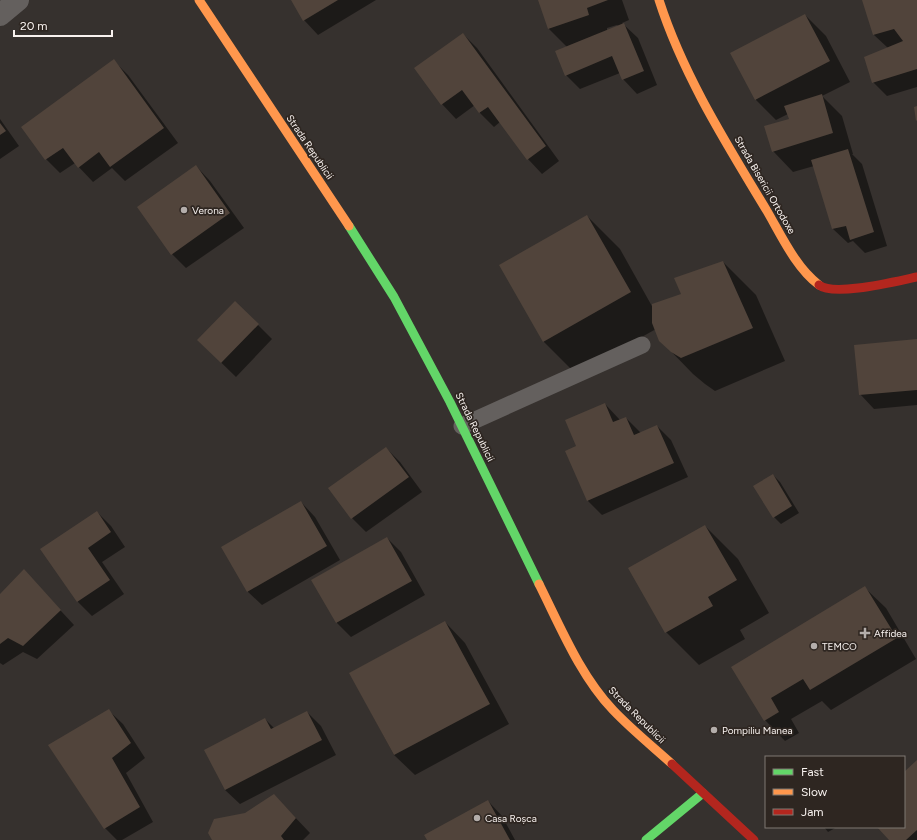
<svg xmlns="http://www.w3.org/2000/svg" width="917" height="840" font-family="Figtree,sans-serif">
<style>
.shadow{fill:#0007;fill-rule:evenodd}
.building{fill:#51443b}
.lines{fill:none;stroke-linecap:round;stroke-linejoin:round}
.lane{stroke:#64605e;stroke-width:17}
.street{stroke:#64605e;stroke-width:22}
.fast{stroke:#63d668;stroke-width:9}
.slow{stroke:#ff974d;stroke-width:9}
.jam{stroke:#b3261e;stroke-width:9}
.poi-dot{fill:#b4aeab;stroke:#2e2621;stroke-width:1.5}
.labels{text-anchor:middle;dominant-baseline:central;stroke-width:3.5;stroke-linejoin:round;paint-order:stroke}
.street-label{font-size:10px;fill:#f8f2ef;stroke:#2e2621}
.poi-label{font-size:10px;fill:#f8f2ef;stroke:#2e2621;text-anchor:start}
</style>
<rect width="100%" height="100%" fill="#36312e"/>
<!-- shadow -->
<path class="shadow" d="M 292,0 L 376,0 L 318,35 L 304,20 Z
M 539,0 L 622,0 L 629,20 L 622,23 L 638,38 L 657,85 L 637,94 L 623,79 L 620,73 L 580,89 L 566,75 L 567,47 L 549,29 ZM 617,25 L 618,26 L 607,31 L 607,28 Z
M 863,0 L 917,0 L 917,87 L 887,96 L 873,82 L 888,48 L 874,35 Z
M 805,15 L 826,36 L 850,82 L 822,96 L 842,116 L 853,154 L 852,154 L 862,164 L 887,246 L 865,253 L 853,241 L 848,243 L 833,229 L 814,166 L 793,172 L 773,151 L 790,120 L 788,114 L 776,120 L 756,100 L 732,53 Z
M 463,34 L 477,48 L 559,161 L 542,174 L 528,159 L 500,122 L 494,127 L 480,113 L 475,105 L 456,119 L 442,104 Z
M 113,60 L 128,75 L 178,143 L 125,181 L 112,168 L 93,182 L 75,163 L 60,173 L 46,159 Z
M 0,119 L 19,146 L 0,159 Z
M 196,166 L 210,181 L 244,228 L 186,268 L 172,254 Z
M 587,216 L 620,249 L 653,308 L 682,294 L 723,262 L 756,295 L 785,361 L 715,391 L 705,384 L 693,374 L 660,340 L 656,329 L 576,374 L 543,341 Z
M 235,302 L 272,339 L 236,377 L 198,340 Z
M 917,340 L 917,405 L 874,409 L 860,394 Z
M 605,404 L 620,420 L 626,418 L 641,433 L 657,426 L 671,440 L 688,477 L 602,515 L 588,501 L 578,447 Z
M 386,448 L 400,462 L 422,492 L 366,532 L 352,518 Z
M 773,475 L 780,482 L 799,513 L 781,524 L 774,517 Z
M 301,502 L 315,517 L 340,560 L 262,605 L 247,591 Z
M 97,512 L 111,526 L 125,547 L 102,562 L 124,594 L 92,616 L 78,602 L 42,549 Z
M 705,526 L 738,559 L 769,613 L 740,630 L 745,639 L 699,665 L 666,632 Z
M 387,538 L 401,552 L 425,595 L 351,637 L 337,623 L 312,580 Z
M 24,571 L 74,625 L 37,659 L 23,652 L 3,665 L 0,663 L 0,595 Z
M 865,588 L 886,608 L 916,659 L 831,710 L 822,701 L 791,719 L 799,733 L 785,741 L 765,720 L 733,667 Z
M 445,622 L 465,643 L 509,724 L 415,775 L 394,755 L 350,673 Z
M 108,710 L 123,724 L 145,758 L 126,773 L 153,822 L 122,840 L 117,840 L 105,828 Z
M 307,712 L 321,726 L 336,755 L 240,804 L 225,790 L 265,719 L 275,729 Z
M 917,761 L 917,840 L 891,840 L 878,827 L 904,827 L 904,773 Z
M 274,795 L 310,833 L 303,840 L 213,840 L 246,814 Z
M 488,801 L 502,816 L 515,840 L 428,840 Z
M 824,827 L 837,827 L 828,832 Z"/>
<!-- building -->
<path class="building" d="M 291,0 L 338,0 L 303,21 Z
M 538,0 L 608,0 L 587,8 L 589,15 L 548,29 Z
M 862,0 L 917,0 L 917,69 L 872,83 L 864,57 L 903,41 L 894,29 L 873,35 Z
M 805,14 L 830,61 L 755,100 L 730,53 Z
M 624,23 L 644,71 L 622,80 L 612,56 L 565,76 L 555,51 Z
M 463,33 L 546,146 L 527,160 L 488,107 L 479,113 L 462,90 L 441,105 L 414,68 Z
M 114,59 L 164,128 L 110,167 L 99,152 L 78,168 L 63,148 L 45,160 L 21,127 Z
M 822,94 L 833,133 L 772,152 L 764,126 L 789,119 L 784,106 Z
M 917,106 L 917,120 L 916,121 L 914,107 Z
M 0,123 L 6,131 L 0,135 Z
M 848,149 L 874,232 L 850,240 L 846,226 L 832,229 L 811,160 Z
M 196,165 L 230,213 L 171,255 L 137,207 Z
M 587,215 L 631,292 L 543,342 L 499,265 Z
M 723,261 L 753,328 L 681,358 L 671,352 L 659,341 L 652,323 L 652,304 L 681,294 L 674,278 Z
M 235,301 L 259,324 L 221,363 L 197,340 Z
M 917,339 L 917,390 L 859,395 L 854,345 Z
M 605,403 L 613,422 L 626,417 L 634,435 L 657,425 L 674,463 L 587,501 L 565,451 L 576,446 L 565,420 Z
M 386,447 L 409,477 L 351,519 L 328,488 Z
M 773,474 L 792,506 L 773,518 L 753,486 Z
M 301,501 L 327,546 L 247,592 L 221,547 Z
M 97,511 L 111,532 L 88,548 L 110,580 L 77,602 L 40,549 Z
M 705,525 L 737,580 L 708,597 L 713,606 L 665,633 L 628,568 Z
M 387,537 L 412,581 L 336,623 L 311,580 Z
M 24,569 L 61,610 L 23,646 L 8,638 L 0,644 L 0,594 Z
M 865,586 L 897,638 L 810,690 L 803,679 L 771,698 L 779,712 L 764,721 L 731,667 Z
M 445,621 L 490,704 L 394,755 L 349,673 Z
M 109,709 L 131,743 L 112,758 L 140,807 L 104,829 L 48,745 Z
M 307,711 L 322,740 L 225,790 L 204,750 L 265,718 L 271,729 Z
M 917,760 L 917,830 L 906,840 L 889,840 L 877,827 L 904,827 L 904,772 Z
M 274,794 L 296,818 L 281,836 L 284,840 L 212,840 L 208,833 L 214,819 L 245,813 Z
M 488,800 L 510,840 L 427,840 L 424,835 Z"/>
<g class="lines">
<!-- lane -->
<path class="lane" d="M 462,426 L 642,345"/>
<!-- street -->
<path class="street" d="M 0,15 L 18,0"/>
<!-- fast -->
<path class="fast" d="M 349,226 L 394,297 L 450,402 L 539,584
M 646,840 L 703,793"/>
<!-- slow -->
<path class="slow" d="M 199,0 L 349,226
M 659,0 C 683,75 726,143 767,211 C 781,235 796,268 819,285
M 539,584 C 561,628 580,675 613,710 C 631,729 652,746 672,764"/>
<!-- jam -->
<path class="jam" d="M 819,285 C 834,297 897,281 917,277
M 672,764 L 754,840"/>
</g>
<!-- markers -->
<g class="poi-dot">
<circle cx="184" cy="210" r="4"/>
<path d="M863 627h4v4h4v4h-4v4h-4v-4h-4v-4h4z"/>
<circle cx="814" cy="646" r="4"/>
<circle cx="714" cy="730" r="4"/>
<circle cx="477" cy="818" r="4"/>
</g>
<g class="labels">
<!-- street labels -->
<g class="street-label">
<text transform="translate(310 147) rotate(56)">Strada Republicii</text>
<text transform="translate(765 185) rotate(60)">Strada Bisericii Ortodoxe</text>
<text transform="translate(475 427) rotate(64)">Strada Republicii</text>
<text transform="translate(637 715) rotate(45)">Strada Republicii</text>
</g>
<!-- poi labels -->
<g class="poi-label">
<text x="192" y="210">Verona</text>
<text x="874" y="633">Affidea</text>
<text x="822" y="646">TEMCO</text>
<text x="722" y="730">Pompiliu Manea</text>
<text x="485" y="818">Casa Roșca</text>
</g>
</g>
<!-- legend -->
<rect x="765" y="756" width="140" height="72" fill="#2e2621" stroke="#7f7873"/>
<rect x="773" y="769" width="20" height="6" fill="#63d668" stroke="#7f7873"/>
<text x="801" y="776" font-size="12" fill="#f8f2ef">Fast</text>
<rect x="773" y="789" width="20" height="6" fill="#ff974d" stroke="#7f7873"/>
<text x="801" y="796" font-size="12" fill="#f8f2ef">Slow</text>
<rect x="773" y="809" width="20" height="6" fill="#b3261e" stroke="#7f7873"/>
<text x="801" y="816" font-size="12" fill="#f8f2ef">Jam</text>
<!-- scale -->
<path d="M14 30v6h98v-6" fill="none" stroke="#f8f2ef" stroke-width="2"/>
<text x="20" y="30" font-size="12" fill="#f8f2ef" stroke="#2e2621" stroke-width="3" paint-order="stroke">20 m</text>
</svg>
